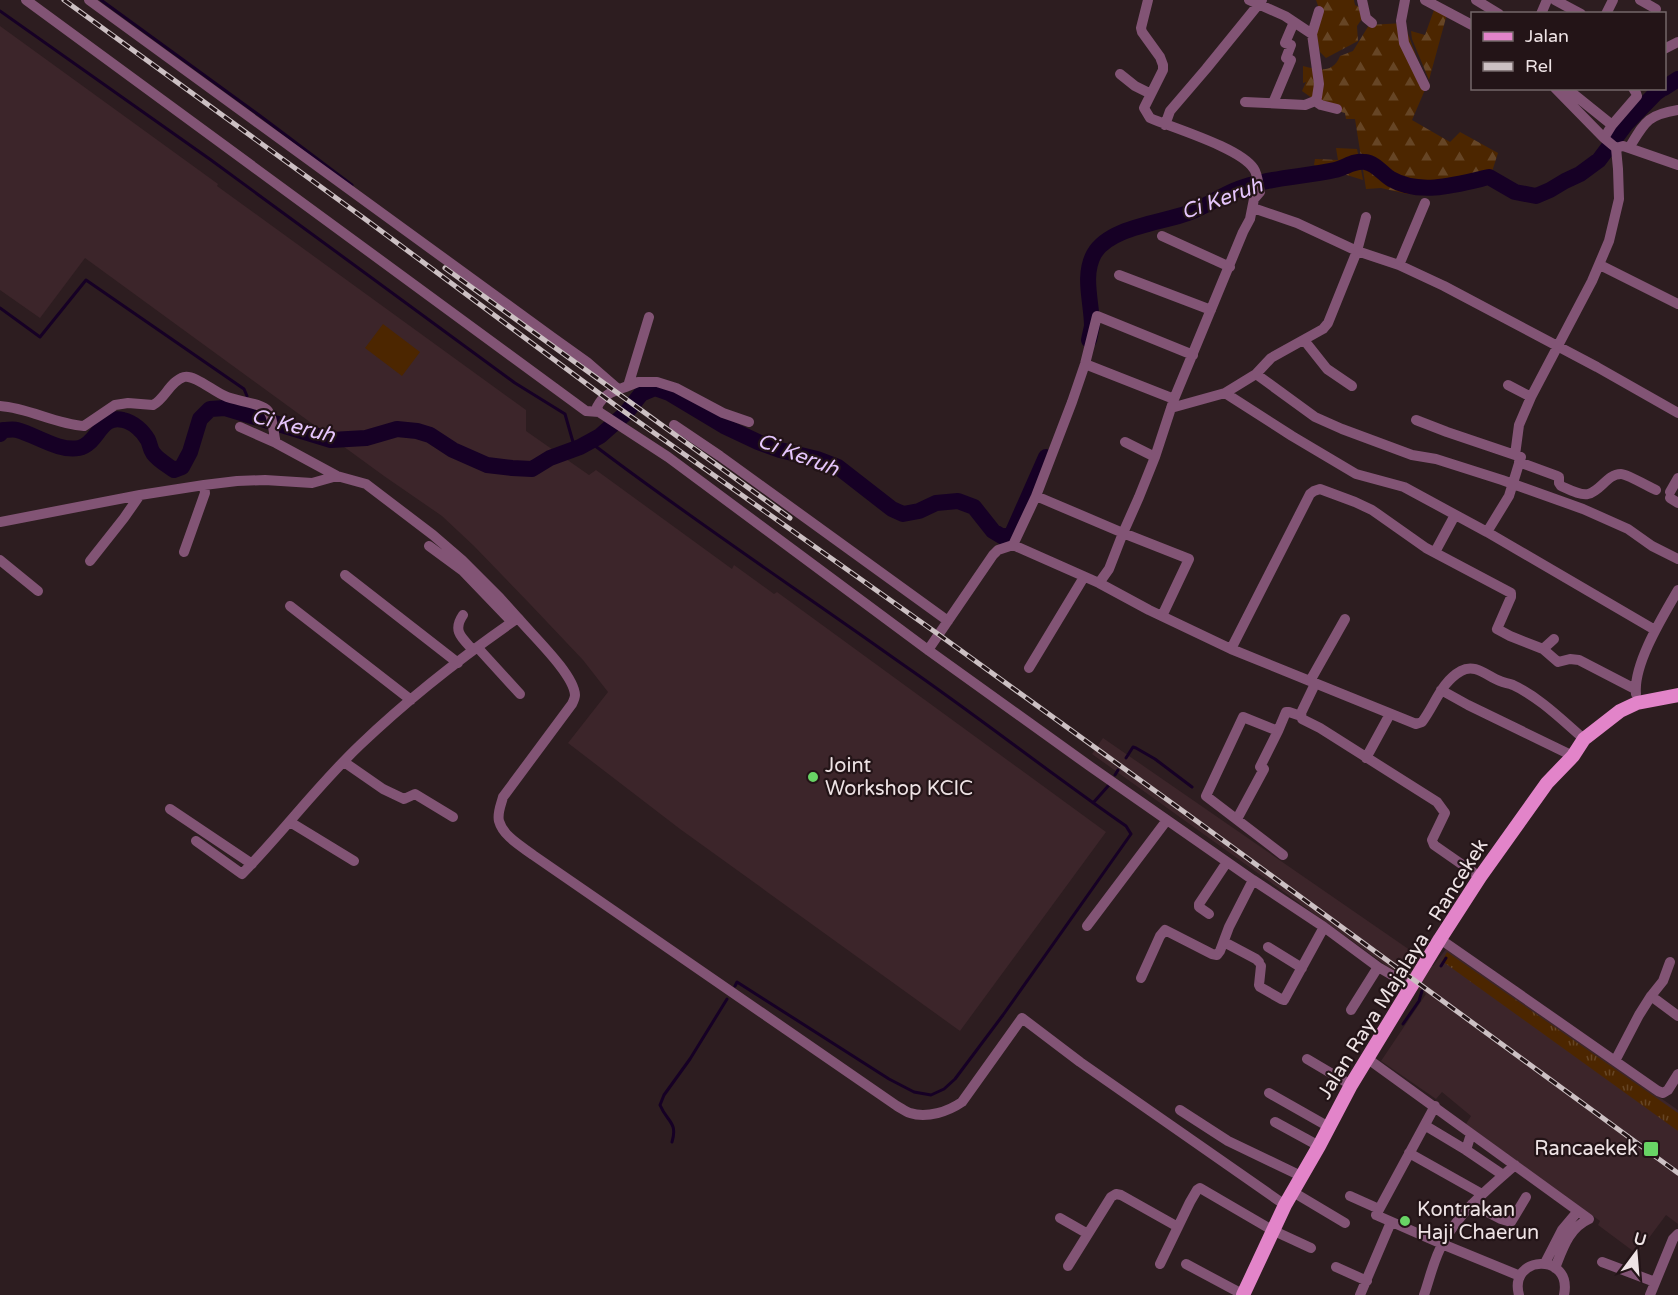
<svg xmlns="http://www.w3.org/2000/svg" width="1678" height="1295" font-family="'Varela Round',sans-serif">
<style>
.built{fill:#3c252a}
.grass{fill:url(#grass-tufts)}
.forest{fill:url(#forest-firs)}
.garden{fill:#4c2600}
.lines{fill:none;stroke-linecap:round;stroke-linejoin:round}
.stream{stroke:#160025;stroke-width:3}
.river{stroke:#160025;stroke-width:16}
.minor{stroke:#825475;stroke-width:10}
.major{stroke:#e284c9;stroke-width:14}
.rail-casing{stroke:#ccc0c3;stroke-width:5}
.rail{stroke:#231417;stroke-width:3;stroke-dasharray:9;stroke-linecap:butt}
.poi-dot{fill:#68d465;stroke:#231417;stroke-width:2}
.labels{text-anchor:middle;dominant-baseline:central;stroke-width:4.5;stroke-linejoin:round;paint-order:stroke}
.poi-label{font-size:20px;fill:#eee3e5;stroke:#231417;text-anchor:start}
.street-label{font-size:20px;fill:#eee3e5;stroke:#231417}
.water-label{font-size:21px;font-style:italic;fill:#e6c6fe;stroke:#231417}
</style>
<defs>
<pattern id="grass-tufts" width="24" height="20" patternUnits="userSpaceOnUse" patternTransform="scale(1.5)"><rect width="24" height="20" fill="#4c2600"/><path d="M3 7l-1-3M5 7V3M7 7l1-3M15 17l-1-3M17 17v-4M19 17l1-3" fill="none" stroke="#664525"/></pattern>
<pattern id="forest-firs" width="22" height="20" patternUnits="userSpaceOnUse" patternTransform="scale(1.5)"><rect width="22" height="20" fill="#4c2600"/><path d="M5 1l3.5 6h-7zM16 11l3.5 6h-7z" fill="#664525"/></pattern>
</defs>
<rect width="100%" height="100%" fill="#2d1d20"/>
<!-- built -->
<path class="built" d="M 0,26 L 218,184 L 217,186 L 526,410 L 526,431 L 589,475 L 596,470 L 732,569 L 734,565 L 774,594 L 777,592 L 1106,832 L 960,1031 L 680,829 L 568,743 L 608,692 L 583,660 L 530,604 L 474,546 L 442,516 L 384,476 L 85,258 L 40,318 L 0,290 Z
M 1103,738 L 1433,966 L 1446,949 L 1678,1110 L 1678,1224 L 1666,1215 L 1637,1254 L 1598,1225 L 1600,1221 L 1466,1124 L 1471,1116 L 1442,1092 L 1436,1099 L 1381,1061 L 1426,994 L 1092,754 Z"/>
<!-- grass -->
<path class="grass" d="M 1447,952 L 1678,1113 L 1678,1131 L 1442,961 Z"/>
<!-- forest -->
<path class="forest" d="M 1316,0 L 1354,0 L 1355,5 L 1363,9 L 1364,16 L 1357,26 L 1358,41 L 1326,58 L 1320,52 L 1316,31 L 1320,11 Z
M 1434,10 L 1447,14 L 1429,80 L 1412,39 L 1411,31 L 1425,35 Z
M 1404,23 L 1427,85 L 1412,120 L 1450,142 L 1460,132 L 1498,153 L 1488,184 L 1432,186 L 1407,194 L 1381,188 L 1366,189 L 1355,119 L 1346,119 L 1345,113 L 1313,104 L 1312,98 L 1302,91 L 1306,82 L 1303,83 L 1303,66 C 1318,70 1333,74 1340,56 L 1353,51 L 1369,25 Z
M 1336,148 L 1357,149 L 1363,180 L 1314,165 L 1315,159 L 1338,160 Z"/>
<!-- garden -->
<path class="garden" d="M 383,324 L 420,352 L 402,376 L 365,348 Z"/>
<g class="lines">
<!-- stream -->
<path class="stream" d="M 101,0 L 259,115 L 352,185
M 0,11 L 211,160 L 515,383 L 565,414 L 575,449
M 0,308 L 40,337 L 86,280 L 244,389 L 247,396
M 245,414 L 245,407
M 590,442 C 692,520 800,591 905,666 C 980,718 1051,774 1126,826 L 1131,834 L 1003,1015 L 955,1079 L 944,1089 L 931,1095 L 914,1092 L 889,1079 L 737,982 L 735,986
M 1126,758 L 1133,747 L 1136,748 L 1155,759 L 1192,787
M 1115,775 L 1118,770
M 1093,803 L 1109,785
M 1441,966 L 1446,958
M 1403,1024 L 1419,1001 L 1422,991
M 672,1142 C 678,1122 667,1122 660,1105 L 664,1095 L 690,1059 L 727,999"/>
<!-- river -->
<path class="river" d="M 1664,88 L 1678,79
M 1089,340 C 1090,335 1091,331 1092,326 C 1092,303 1082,276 1094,254 C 1109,227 1161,223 1188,213 C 1210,205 1230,189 1254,184 C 1280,177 1308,176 1335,170 C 1345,168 1354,160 1365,162 C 1375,163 1383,174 1391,179 C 1420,196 1459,184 1489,177 L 1515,192 L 1536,196 L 1550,190 L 1565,181 L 1580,174 L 1599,160 L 1626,124 L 1656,93 L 1663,88
M 0,434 L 3,430 C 8,430 13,429 17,430 C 36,435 59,452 79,448 C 98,444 100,414 123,420 C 133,422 143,431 148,440 C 150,444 150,449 153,453 C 158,460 167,465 174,470 L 182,467 L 190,452 L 200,419 L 210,409 L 225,408 L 331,440 L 366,438 L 397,429 L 417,431 L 430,435 L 453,450 L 487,465 L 512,468 L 532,469 L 550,458 L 580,447 L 600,436 L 626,413 L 641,394 L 655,388 L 669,393 L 724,426 L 758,442 L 780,450 L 817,459 L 838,467 L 892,509 L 903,514 L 919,511 L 936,503 L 958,501 L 974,507 L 993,531 L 1003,537 L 1012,534 L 1046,457"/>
<!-- minor -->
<path class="minor" d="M 26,0 L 586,411 L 599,412
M 89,0 L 552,337 L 587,362 L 618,389
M 1249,0 L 1285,16 L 1312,34
M 1362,0 L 1366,18 L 1372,23
M 1405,0 L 1401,21 L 1404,43 L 1425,86
M 1425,0 L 1472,25
M 1476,0 L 1499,14
M 1555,0 L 1581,14
M 1640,0 L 1656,9
M 1541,14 L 1547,0
M 1606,14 L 1613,0
M 1664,49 L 1678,42
M 1120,74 L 1135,86 L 1151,94
M 1555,88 L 1604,138
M 1566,88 L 1612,125
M 1633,88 L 1636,93 L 1637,96 L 1612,125 L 1604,138 L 1616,148 L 1623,146 L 1629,148 L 1678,165
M 1315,101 L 1321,105 L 1337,109
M 1245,102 L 1305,105 L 1315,101 L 1317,97 L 1319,84 L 1312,34 L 1319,11
M 1273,103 L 1291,60 L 1286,58 L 1291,45 L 1285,43 L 1294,22
M 1165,125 L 1170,111 L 1206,69 L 1262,0
M 1629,148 C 1645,122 1647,115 1678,110
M 1253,208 L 1297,223 L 1357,251 L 1399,265 L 1444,286 L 1597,367 L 1678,413
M 1162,236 L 1230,267
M 1399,265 L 1425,203
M 1600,265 L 1678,304
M 1119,275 L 1211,310
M 649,317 L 628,386 C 615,391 604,393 597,407 L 599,412 L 668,457 L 928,650 L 1091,767 L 1253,880 L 1324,927 L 1378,967 L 1411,986
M 1304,340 L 1327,369 L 1352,386
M 1085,364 L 1174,399
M 1256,374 L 1315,417 L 1342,429 L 1412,455 L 1436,459 L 1502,480 L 1583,509 L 1628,529 L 1652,546 L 1678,559
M 1508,385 L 1531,397
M 628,386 L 638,382 L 657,382 L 676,388 L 723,413 L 749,422
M 1225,393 L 1292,436 L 1356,474 L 1404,487 L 1487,532 L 1655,630
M 0,406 C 29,408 55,424 84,426 L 115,405 L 128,403 L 153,405 C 165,399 170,381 184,377 C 194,374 214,392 225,396 C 235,401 262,403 268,411 C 274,419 273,434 276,443
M 1171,408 L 1225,393 L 1256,374 L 1271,358 L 1323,329 L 1328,323 L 1357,251 L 1366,217
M 1416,420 L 1447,432 L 1515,455
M 674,425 L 720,456 L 948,621
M 240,427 L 276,443 L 337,476 L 366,484 L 433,535 L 462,560 L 500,598 L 518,618
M 1125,442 L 1155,457
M 1519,462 L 1557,476 L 1559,477 L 1559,483 L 1561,486 C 1568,489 1581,496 1588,494 C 1601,491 1607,474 1621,474 C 1627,474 1649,487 1656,490
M 1670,492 L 1678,478
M 1036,496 L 1123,533 L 1189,559 L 1162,616
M 1670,498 L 1678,503
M 0,522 L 140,495 L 204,485 L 237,481 L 265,480 L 312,483 L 337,476
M 1487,532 L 1509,496 L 1521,457 L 1515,455 L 1519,425 L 1531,397 L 1592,281 L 1609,241 L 1619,199 L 1618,169 L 1616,148
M 1013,545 L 1036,496 L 1072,402 L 1085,364 L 1097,316 L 1193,355
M 429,546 L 463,571 L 512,622
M 184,552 L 205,493 L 204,485
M 1435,552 L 1455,515
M 0,560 L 38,591
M 90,561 L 124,518 L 140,495
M 345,575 L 458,663
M 1099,583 L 1109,569 L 1123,533 L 1139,497 L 1155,457 L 1174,399 L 1243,232 L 1250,219 L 1254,199 L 1260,192 C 1258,185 1258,175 1254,169 C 1241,148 1173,128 1150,118 L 1144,108 L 1163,70 L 1163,65 L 1160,57 L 1142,32 L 1141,28 L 1148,0
M 290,606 L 411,700
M 463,615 C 452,631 462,638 473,650
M 478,648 L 520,694
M 1231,649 L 1310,494 L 1314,491 L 1320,489 L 1355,502 L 1372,510 L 1426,548 L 1511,593 L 1511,597 L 1497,629 L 1510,636 L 1543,649 L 1558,662 L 1570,659 L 1579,660 L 1635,689
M 1543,649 L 1554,639
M 928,650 L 993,555 L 998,550 L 1013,545 L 1099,583 L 1149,610 L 1231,649 L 1416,724 L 1422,722 C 1435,705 1441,682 1461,671 C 1475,663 1487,676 1500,681 C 1504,683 1508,683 1513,685 C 1539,697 1562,720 1584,739
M 1029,668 L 1084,577
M 1310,681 L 1345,619
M 1315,684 L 1301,713 L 1302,719 L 1320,728 L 1437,802 L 1445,813 L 1432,840 L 1434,845 L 1480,877
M 1441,690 L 1468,705 L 1573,756
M 1636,694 C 1633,664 1663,616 1678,590
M 1366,758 L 1390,714
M 344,762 L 383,789 L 404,799 L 415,794 L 453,817
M 170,809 L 252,864
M 1237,819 L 1264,769 L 1260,767 L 1278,731
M 290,822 L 354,861
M 196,841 L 242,874 C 283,832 318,785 360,745 C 408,699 463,656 518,618 C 532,635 574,674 575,695 C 575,697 573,702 572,704 L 503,797 C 501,805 497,813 499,821 C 503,836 521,846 533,855 L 897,1106 C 901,1108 906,1112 910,1113 C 927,1119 949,1111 962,1102 L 1022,1018 L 1080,1062 L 1285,1205
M 1283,855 L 1206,796 L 1243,717 L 1278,731 L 1286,712 L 1289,712 L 1301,716
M 1209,914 L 1199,907 L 1199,904 L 1227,862
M 1087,926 L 1167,820
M 1440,939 L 1658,1091 L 1663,1093 L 1668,1090 L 1678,1074
M 1224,942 L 1256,959 L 1259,962
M 1268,947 L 1302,968
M 1670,962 L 1663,981 L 1651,996 L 1678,1016
M 1261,966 L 1259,985 L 1260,987 L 1281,999 L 1284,1000 L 1324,927
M 1141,978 L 1160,936 L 1165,930 L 1212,954 L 1217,955 L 1220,951 L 1229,927 L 1253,880
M 1351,1010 L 1378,967
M 1307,1059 L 1351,1085
M 1368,1059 L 1589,1219 C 1569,1228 1563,1248 1555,1268
M 1615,1061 L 1639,1015 L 1651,996
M 1269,1093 L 1329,1127
M 1435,1106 L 1376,1215 L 1442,1244 L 1520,1276
M 1180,1110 L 1228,1141 L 1301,1176
M 1275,1122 L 1319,1146
M 1426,1126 L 1466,1150
M 1471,1134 L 1466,1150 L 1503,1175
M 1409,1153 L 1482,1194
M 1293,1192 L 1345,1223
M 1350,1196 L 1379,1209
M 1472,1204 L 1501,1219 L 1511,1222 L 1526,1197
M 1060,1218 L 1088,1234
M 1602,1262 L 1655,1282
M 1545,1263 L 1562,1230 L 1578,1211
M 1160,1264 L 1190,1202 L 1197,1190 L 1200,1188 L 1272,1230 L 1311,1248
M 1186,1264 L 1244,1295
M 1068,1266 L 1111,1197 L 1116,1194 L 1121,1195 L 1178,1227
M 1336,1267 L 1367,1281
M 1360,1295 L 1391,1222
M 1424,1295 C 1430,1278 1434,1258 1443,1243 C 1460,1211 1489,1188 1515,1165
M 1519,1295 C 1508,1255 1573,1252 1564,1295
M 1650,1295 L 1673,1239 L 1678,1234"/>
<!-- major -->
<path class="major" d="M 1243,1295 L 1285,1205 L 1319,1146 L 1351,1085 L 1440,939 L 1480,877 L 1547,783 L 1573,756 L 1584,739 L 1620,711 L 1637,703 L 1678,695"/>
<!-- rail casing -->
<g class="rail-casing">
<path id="rail" d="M 64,0 L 365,219 L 619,408 L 938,634 L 1187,814 L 1678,1173
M 445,268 L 790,518"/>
</g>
<!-- rail -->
<use href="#rail" class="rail"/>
</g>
<!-- markers -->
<g class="poi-dot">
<circle cx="813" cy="777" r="6"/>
<rect x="1643" y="1141" width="16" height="16" rx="3"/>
<circle cx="1405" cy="1221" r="6"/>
</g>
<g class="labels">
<!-- poi labels -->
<g class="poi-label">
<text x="825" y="766">Joint<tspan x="825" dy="23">Workshop KCIC</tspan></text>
<text x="1638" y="1149" text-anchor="end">Rancaekek</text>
<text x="1417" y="1210">Kontrakan<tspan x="1417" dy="23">Haji Chaerun</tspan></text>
</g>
<!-- street labels -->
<g class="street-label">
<text transform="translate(1403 969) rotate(-58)">Jalan Raya Majalaya - Rancekek</text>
</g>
<!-- water labels -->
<g class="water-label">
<text transform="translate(1222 199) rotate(-20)">Ci Keruh</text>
<text transform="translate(293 426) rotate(14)">Ci Keruh</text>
<text transform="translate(798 455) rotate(21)">Ci Keruh</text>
</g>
</g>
<!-- legend -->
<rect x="1471" y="12" width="195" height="78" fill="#231417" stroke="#746769" stroke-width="1.5"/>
<rect x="1483" y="32" width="30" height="9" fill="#e284c9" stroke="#746769" stroke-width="1.5"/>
<text x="1525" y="42" font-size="18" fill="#eee3e5">Jalan</text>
<rect x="1483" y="62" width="30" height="9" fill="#ccc0c3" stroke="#746769" stroke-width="1.5"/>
<text x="1525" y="72" font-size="18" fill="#eee3e5">Rel</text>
<!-- north arrow -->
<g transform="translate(1636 1253) rotate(16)" stroke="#231417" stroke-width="4.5" paint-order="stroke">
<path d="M0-4.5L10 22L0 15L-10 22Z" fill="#eee3e5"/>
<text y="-9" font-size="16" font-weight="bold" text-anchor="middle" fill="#eee3e5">U</text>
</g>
</svg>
